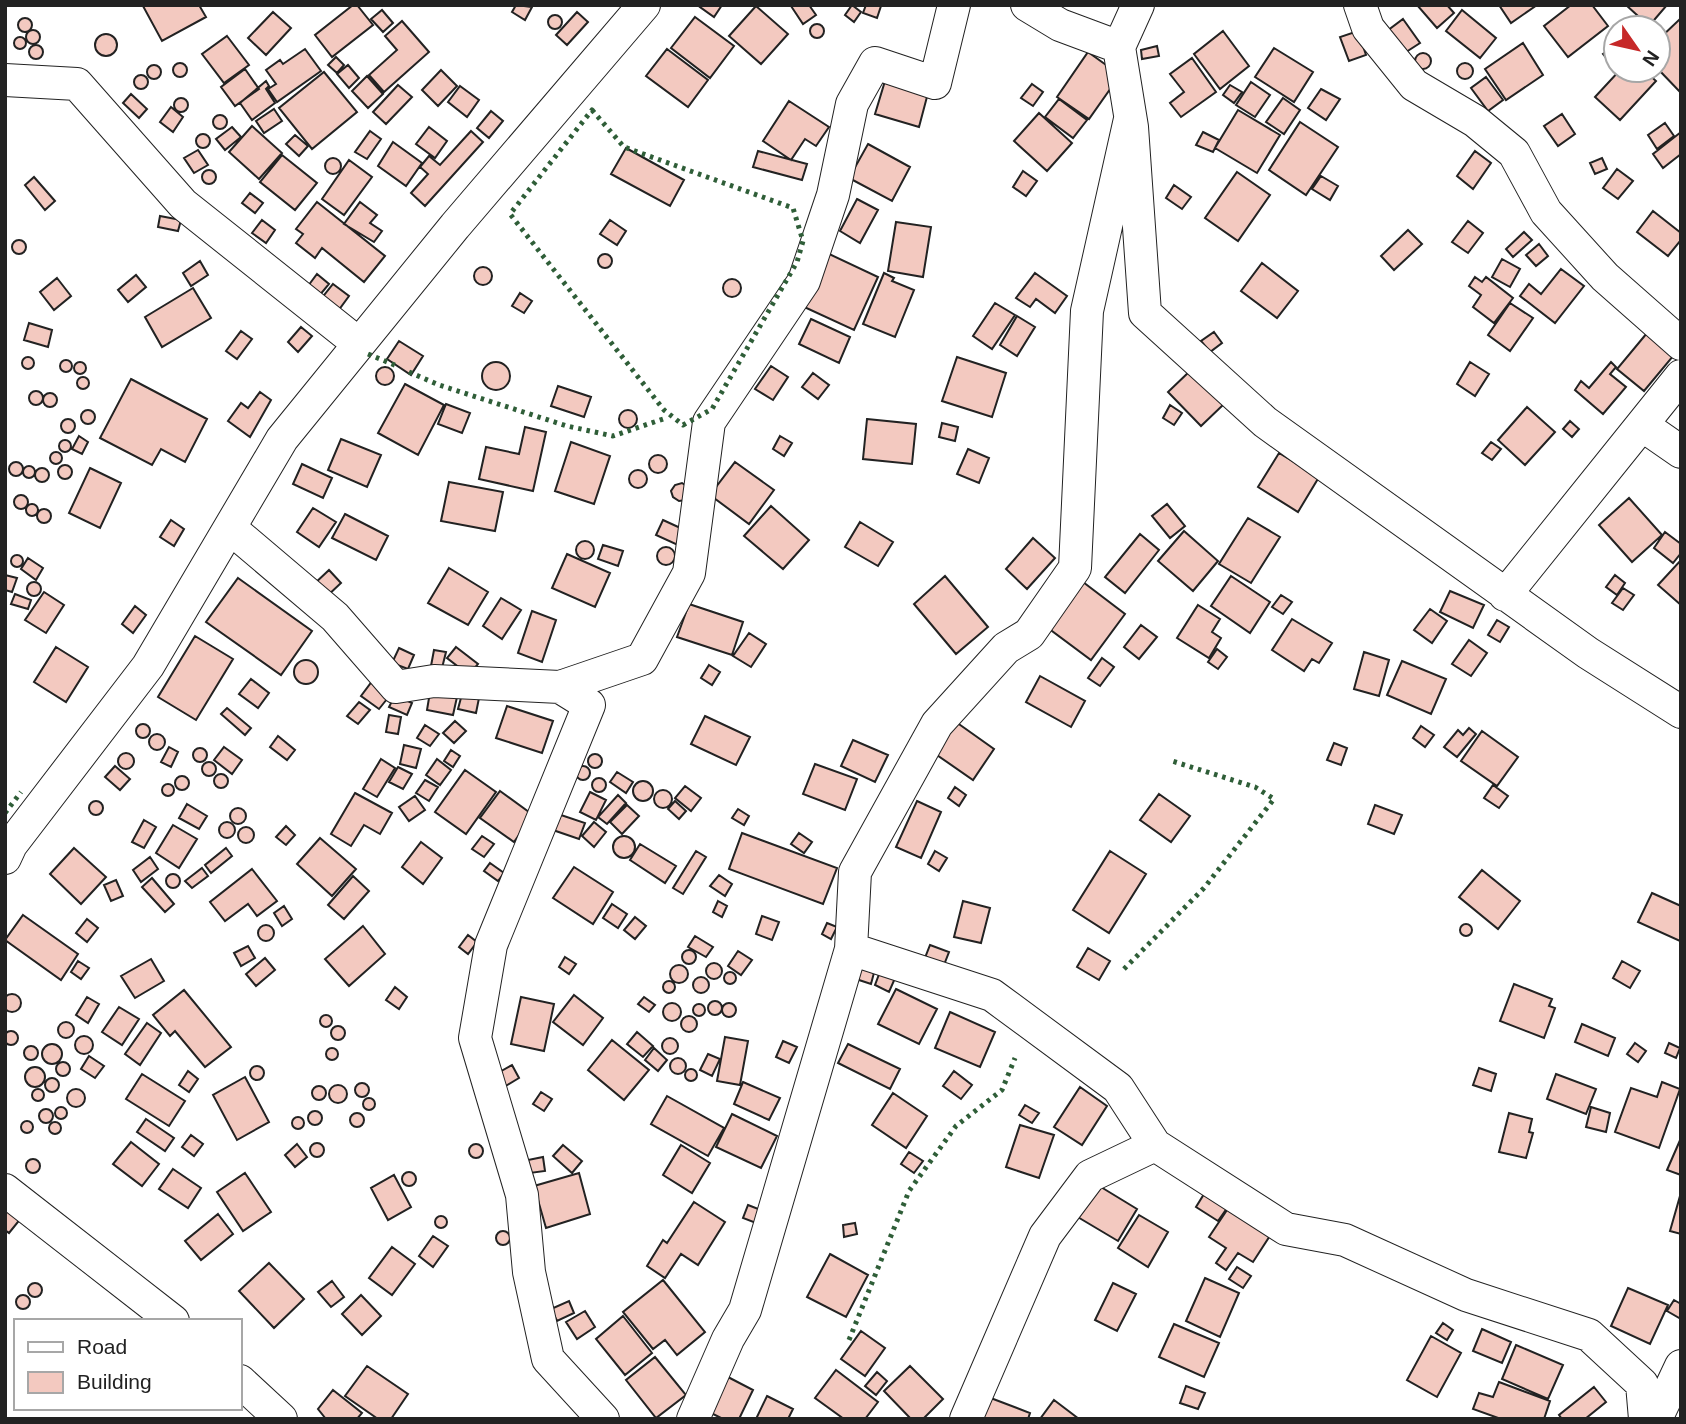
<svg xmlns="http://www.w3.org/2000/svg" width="1686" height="1424" font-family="Arial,sans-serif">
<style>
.building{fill:#f3c9c0;stroke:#222;stroke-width:2}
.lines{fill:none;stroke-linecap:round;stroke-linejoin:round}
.minor-casing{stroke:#222;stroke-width:34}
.minor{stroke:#fff;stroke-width:32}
.hedge{stroke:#2f5e38;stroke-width:5;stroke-dasharray:3.5 5;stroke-linecap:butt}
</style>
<rect width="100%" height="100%" fill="#fff"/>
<!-- building -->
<path class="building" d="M 199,5 L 206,17 L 162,41 L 143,6 Z
M 353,5 L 357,5 L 373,25 L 332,57 L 315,35 Z
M 516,5 L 532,7 L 525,20 L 512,12 Z
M 702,5 L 722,5 L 714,17 L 700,7 Z
M 809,5 L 816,15 L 803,24 L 791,6 Z
M 852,5 L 861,12 L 854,22 L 845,15 Z
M 866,5 L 881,6 L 877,18 L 863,13 Z
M 1417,5 L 1447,5 L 1454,13 L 1437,28 Z
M 1499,5 L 1537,5 L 1511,23 Z
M 1571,5 L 1592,5 L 1608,26 L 1568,57 L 1544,26 Z
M 1626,5 L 1667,5 L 1649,26 Z
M 756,6 L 788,34 L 761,64 L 729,36 Z
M 382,10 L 393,23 L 383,32 L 371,19 Z
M 1462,10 L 1496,38 L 1480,58 L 1446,31 Z
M 273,12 L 291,28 L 266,55 L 248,38 Z
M 577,12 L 588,22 L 567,45 L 556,35 Z
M548 22a7 7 0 1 1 14 0a7 7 0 1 1-14 0Z
M 695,17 L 734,46 L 710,78 L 671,48 Z
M 1681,18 L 1681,93 L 1658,69 L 1658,40 Z
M18 25a7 7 0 1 1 14 0a7 7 0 1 1-14 0Z
M 1403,19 L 1420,43 L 1403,54 L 1387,31 Z
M 402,21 L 429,52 L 384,92 L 369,75 L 397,50 L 385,36 Z
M810 31a7 7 0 1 1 14 0a7 7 0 1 1-14 0Z
M26 37a7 7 0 1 1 14 0a7 7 0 1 1-14 0Z
M 1223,31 L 1249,66 L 1220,89 L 1194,54 Z
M 1358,31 L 1366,55 L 1349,61 L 1340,37 Z
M95 45a11 11 0 1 1 22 0a11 11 0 1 1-22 0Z
M 227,36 L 249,65 L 224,83 L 202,54 Z
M14 43a6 6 0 1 1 12 0a6 6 0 1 1-12 0Z
M 1523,43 L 1543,75 L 1506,100 L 1485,69 Z
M29 52a7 7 0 1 1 14 0a7 7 0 1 1-14 0Z
M 1157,46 L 1159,56 L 1142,59 L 1141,50 Z
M 1614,46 L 1616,62 L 1612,65 L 1603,54 Z
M 1274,48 L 1313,72 L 1294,102 L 1255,77 Z
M 305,49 L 321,71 L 277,102 L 268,89 L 276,84 L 266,70 L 280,60 L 283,64 Z
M 667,49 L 708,80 L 688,107 L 646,76 Z
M 1088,52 L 1120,75 L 1089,119 L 1057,97 Z
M1415 61a8 8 0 1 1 16 0a8 8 0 1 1-16 0Z
M 336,57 L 344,65 L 337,73 L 328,65 Z
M 1192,58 L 1216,92 L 1181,117 L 1170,103 L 1184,92 L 1170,74 Z
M173 70a7 7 0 1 1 14 0a7 7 0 1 1-14 0Z
M1457 71a8 8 0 1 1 16 0a8 8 0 1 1-16 0Z
M147 72a7 7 0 1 1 14 0a7 7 0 1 1-14 0Z
M 348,65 L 359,78 L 349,88 L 337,74 Z
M 245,69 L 259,89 L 235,106 L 221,87 Z
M 441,70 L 457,86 L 438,106 L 422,90 Z
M 1620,70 L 1644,70 L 1656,81 L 1620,120 L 1595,97 Z
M 324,72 L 357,112 L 312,149 L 279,108 Z
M134 82a7 7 0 1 1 14 0a7 7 0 1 1-14 0Z
M 367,76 L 383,94 L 368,108 L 352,91 Z
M 1486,77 L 1503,100 L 1488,111 L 1471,88 Z
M 266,81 L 269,86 L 266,89 L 275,103 L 252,120 L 240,103 Z
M 885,81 L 928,93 L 919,127 L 875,114 Z
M 1251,82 L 1270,95 L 1255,117 L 1236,105 Z
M 1032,84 L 1043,92 L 1033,106 L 1021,98 Z
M 398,85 L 412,97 L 386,124 L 373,112 Z
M 1230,85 L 1242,92 L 1234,103 L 1223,95 Z
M 460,86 L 479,100 L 467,117 L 448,102 Z
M 1321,89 L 1340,99 L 1326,120 L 1308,108 Z
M 131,94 L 147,109 L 139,118 L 123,103 Z
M174 105a7 7 0 1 1 14 0a7 7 0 1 1-14 0Z
M 1283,98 L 1300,110 L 1284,134 L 1266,122 Z
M 1059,99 L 1087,120 L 1073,138 L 1045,117 Z
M 789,101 L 829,127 L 816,146 L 805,139 L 791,160 L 763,141 Z
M 171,107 L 183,117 L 173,132 L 160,122 Z
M 274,109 L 282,121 L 264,133 L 256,121 Z
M 1238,110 L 1280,135 L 1257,173 L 1215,148 Z
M 491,111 L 503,121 L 489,138 L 477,128 Z
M 1039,113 L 1072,143 L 1047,171 L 1014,141 Z
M 1562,114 L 1575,134 L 1558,146 L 1544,126 Z
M213 122a7 7 0 1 1 14 0a7 7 0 1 1-14 0Z
M 1300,122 L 1338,147 L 1306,195 L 1269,170 Z
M 1665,123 L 1674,136 L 1657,149 L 1648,135 Z
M 252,126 L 282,153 L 259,179 L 229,152 Z
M 232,127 L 241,137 L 225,150 L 216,139 Z
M 429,127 L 447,141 L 435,158 L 416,144 Z
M 370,131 L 381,139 L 367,159 L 355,152 Z
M 471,131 L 483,142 L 425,206 L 411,193 L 428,174 L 420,167 L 429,156 L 440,165 Z
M 1203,132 L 1219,140 L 1213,152 L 1196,145 Z
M 1681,132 L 1681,154 L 1663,168 L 1653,154 Z
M196 141a7 7 0 1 1 14 0a7 7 0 1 1-14 0Z
M 295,135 L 308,146 L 299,156 L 286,144 Z
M 393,142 L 422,163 L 406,186 L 378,166 Z
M 868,144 L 910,167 L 892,201 L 849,178 Z
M 626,148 L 684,180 L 670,206 L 611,174 Z
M 198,150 L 208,165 L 194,173 L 184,158 Z
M 758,151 L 807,164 L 802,180 L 753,167 Z
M 1475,151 L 1491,163 L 1473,189 L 1457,176 Z
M 282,155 L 317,183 L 295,210 L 260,182 Z
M 1602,158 L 1607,169 L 1595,174 L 1590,163 Z
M325 166a8 8 0 1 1 16 0a8 8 0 1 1-16 0Z
M 349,160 L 372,177 L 344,215 L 322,199 Z
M 1617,169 L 1633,181 L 1618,199 L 1603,188 Z
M202 177a7 7 0 1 1 14 0a7 7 0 1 1-14 0Z
M 1023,171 L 1037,181 L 1026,196 L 1013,187 Z
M 1237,172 L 1270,195 L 1238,241 L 1205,218 Z
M 1321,176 L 1338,186 L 1330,200 L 1312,189 Z
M 34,177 L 55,201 L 45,210 L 25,185 Z
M 1174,185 L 1191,197 L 1182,209 L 1166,198 Z
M 250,193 L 263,203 L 255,213 L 242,203 Z
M 857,199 L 878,210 L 860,243 L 840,231 Z
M 317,202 L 385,256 L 364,282 L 322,248 L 315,258 L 296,243 L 303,234 L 296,229 Z
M 360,202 L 377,215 L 370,223 L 382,231 L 374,242 L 344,224 Z
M 1653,211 L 1681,233 L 1681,240 L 1668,256 L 1637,232 Z
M 160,216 L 181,220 L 178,231 L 158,227 Z
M 262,220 L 275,230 L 266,243 L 252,233 Z
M 610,220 L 626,231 L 617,245 L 600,234 Z
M 1468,221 L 1483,233 L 1468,253 L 1452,242 Z
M 896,222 L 931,227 L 923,277 L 888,271 Z
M 1408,230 L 1422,244 L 1394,270 L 1381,256 Z
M 1524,232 L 1532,240 L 1513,257 L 1506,249 Z
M12 247a7 7 0 1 1 14 0a7 7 0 1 1-14 0Z
M 1539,244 L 1548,256 L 1536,266 L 1526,255 Z
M 827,253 L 878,277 L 854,330 L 802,306 Z
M598 261a7 7 0 1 1 14 0a7 7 0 1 1-14 0Z
M 1502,259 L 1520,269 L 1510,287 L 1492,277 Z
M 200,261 L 208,275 L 191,286 L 183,273 Z
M 1262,263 L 1298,291 L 1277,318 L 1241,291 Z
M474 276a9 9 0 1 1 18 0a9 9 0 1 1-18 0Z
M 1561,269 L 1584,286 L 1555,323 L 1520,296 L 1529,284 L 1541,294 Z
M 884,273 L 894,278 L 892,281 L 914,290 L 895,337 L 863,324 Z
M 1035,273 L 1067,296 L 1055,313 L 1036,299 L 1030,307 L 1016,298 Z
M 317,274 L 329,284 L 319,296 L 308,286 Z
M 136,275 L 146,287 L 128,302 L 118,290 Z
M 1475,277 L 1482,282 L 1486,277 L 1513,298 L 1494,323 L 1473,307 L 1481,295 L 1469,286 Z
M 57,278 L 71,296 L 54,310 L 40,292 Z
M723 288a9 9 0 1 1 18 0a9 9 0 1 1-18 0Z
M 333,284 L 349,296 L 338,311 L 321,299 Z
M 193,288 L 211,318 L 162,347 L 145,317 Z
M 520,293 L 532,301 L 524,313 L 512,306 Z
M 995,303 L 1015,315 L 992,349 L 973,336 Z
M 1510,303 L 1533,318 L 1510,351 L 1488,335 Z
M 1017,316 L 1035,327 L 1017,356 L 1000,345 Z
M 811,319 L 850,337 L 839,363 L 799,344 Z
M 29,323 L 52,330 L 48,347 L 24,340 Z
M 301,327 L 312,336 L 298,352 L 288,342 Z
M 241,331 L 252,339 L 237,359 L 226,351 Z
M 1214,332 L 1222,343 L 1210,352 L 1201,341 Z
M 1647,333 L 1674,355 L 1644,391 L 1617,369 Z
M 399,341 L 423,356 L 411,375 L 387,359 Z
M22 363a6 6 0 1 1 12 0a6 6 0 1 1-12 0Z
M 957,357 L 1006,373 L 992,417 L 942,401 Z
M60 366a6 6 0 1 1 12 0a6 6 0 1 1-12 0Z
M74 368a6 6 0 1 1 12 0a6 6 0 1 1-12 0Z
M 1470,362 L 1489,374 L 1475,396 L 1457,384 Z
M 1611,362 L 1616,367 L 1610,374 L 1626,387 L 1603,414 L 1575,390 L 1581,381 L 1589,388 Z
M482 376a14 14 0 1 1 28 0a14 14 0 1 1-28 0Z
M 771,366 L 788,377 L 773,400 L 755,389 Z
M376 376a9 9 0 1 1 18 0a9 9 0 1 1-18 0Z
M 1191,370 L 1224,404 L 1201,426 L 1168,392 Z
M 813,373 L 829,385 L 818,399 L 802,387 Z
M77 383a6 6 0 1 1 12 0a6 6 0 1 1-12 0Z
M 131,379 L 207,419 L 185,462 L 161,449 L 152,465 L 100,438 Z
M 405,384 L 444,405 L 418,455 L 378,433 Z
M 558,386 L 591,397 L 584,417 L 551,406 Z
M29 398a7 7 0 1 1 14 0a7 7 0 1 1-14 0Z
M 260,392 L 271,400 L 250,437 L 228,421 L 241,403 L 248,408 Z
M43 400a7 7 0 1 1 14 0a7 7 0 1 1-14 0Z
M 446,404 L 470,413 L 462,433 L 438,424 Z
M 1170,405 L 1182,413 L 1174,425 L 1163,418 Z
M 1527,407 L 1555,432 L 1525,465 L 1498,440 Z
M619 419a9 9 0 1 1 18 0a9 9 0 1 1-18 0Z
M81 417a7 7 0 1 1 14 0a7 7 0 1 1-14 0Z
M 867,419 L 916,424 L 912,464 L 863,459 Z
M61 426a7 7 0 1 1 14 0a7 7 0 1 1-14 0Z
M 1570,421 L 1579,429 L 1572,437 L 1563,429 Z
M 942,423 L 958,427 L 955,441 L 939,437 Z
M 525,427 L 546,432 L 533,491 L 479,479 L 486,447 L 519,454 Z
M 79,436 L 88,442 L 82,454 L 72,449 Z
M 780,436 L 792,443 L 784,456 L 773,449 Z
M 341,439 L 381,455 L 367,487 L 328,470 Z
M59 446a6 6 0 1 1 12 0a6 6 0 1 1-12 0Z
M 571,442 L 610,456 L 594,504 L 555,491 Z
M 1491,442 L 1501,449 L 1492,460 L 1482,453 Z
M 968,449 L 989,458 L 979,483 L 957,474 Z
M50 458a6 6 0 1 1 12 0a6 6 0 1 1-12 0Z
M 1279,453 L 1319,477 L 1298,512 L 1258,487 Z
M649 464a9 9 0 1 1 18 0a9 9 0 1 1-18 0Z
M 735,462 L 774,490 L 749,524 L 710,495 Z
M9 469a7 7 0 1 1 14 0a7 7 0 1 1-14 0Z
M 302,464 L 332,478 L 323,498 L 293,484 Z
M58 472a7 7 0 1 1 14 0a7 7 0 1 1-14 0Z
M23 472a6 6 0 1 1 12 0a6 6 0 1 1-12 0Z
M35 475a7 7 0 1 1 14 0a7 7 0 1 1-14 0Z
M 90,468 L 121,483 L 100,528 L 69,513 Z
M629 479a9 9 0 1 1 18 0a9 9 0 1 1-18 0Z
M 449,482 L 503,492 L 495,531 L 441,521 Z
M 682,483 L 688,487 L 686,500 L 679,501 L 673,497 L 671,491 L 675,485 Z
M14 502a7 7 0 1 1 14 0a7 7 0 1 1-14 0Z
M 1629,498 L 1662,535 L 1632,562 L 1599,525 Z
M26 510a6 6 0 1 1 12 0a6 6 0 1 1-12 0Z
M 1167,504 L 1185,526 L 1170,538 L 1152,516 Z
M 771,506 L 809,540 L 783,569 L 744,536 Z
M 313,508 L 336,522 L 319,547 L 297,532 Z
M37 516a7 7 0 1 1 14 0a7 7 0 1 1-14 0Z
M 345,514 L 388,536 L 376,560 L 332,538 Z
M 1248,518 L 1280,537 L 1251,583 L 1219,564 Z
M 171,520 L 184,529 L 174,546 L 160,537 Z
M 663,520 L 687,531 L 680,546 L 656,535 Z
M 860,522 L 893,542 L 878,566 L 845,547 Z
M 1184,531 L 1218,561 L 1193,591 L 1158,561 Z
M 1665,532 L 1681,544 L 1681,553 L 1673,563 L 1654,548 Z
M 1140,534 L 1159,550 L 1125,593 L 1105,577 Z
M 1033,538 L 1055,558 L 1027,589 L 1006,569 Z
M576 550a9 9 0 1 1 18 0a9 9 0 1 1-18 0Z
M 603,545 L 623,551 L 618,566 L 598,559 Z
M657 556a9 9 0 1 1 18 0a9 9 0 1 1-18 0Z
M 567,554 L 610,573 L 595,607 L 552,588 Z
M11 561a6 6 0 1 1 12 0a6 6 0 1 1-12 0Z
M 28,558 L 43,568 L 36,580 L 21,569 Z
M 1681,560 L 1681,605 L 1658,585 Z
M 449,568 L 488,592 L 468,625 L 428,603 Z
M 329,570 L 341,583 L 325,598 L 313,585 Z
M 5,575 L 17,578 L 12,592 L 5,590 Z
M 1615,575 L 1625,583 L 1617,595 L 1606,587 Z
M 945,576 L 988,627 L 956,654 L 914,604 Z
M 1231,576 L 1270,602 L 1250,633 L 1211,606 Z
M 238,578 L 312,631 L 281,675 L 206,622 Z
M27 589a7 7 0 1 1 14 0a7 7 0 1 1-14 0Z
M 1083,582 L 1125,614 L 1091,660 L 1048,628 Z
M 1623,588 L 1634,595 L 1623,610 L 1612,603 Z
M 1450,591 L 1484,605 L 1473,628 L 1440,612 Z
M 44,592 L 64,605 L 46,633 L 25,620 Z
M 15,594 L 31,600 L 28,609 L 11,604 Z
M 1281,595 L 1292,602 L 1283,614 L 1272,607 Z
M 501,598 L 521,610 L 502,639 L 483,626 Z
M 689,604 L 743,622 L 732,655 L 677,637 Z
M 1198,605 L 1220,619 L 1212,632 L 1221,638 L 1209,658 L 1177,638 Z
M 135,606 L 146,615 L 133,633 L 122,624 Z
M 1430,609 L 1447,621 L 1432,643 L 1414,630 Z
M 532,611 L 556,620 L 542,662 L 518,653 Z
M 1292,619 L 1332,643 L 1319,663 L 1312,659 L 1304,671 L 1272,650 Z
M 1497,620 L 1509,627 L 1500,642 L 1488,635 Z
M 1141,625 L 1157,637 L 1139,659 L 1124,647 Z
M 749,633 L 766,644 L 751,667 L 733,656 Z
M 195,636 L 233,659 L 196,720 L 158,697 Z
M 1469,640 L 1487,653 L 1471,676 L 1452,664 Z
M 56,647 L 88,667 L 66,702 L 34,682 Z
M 456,647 L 478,664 L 469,675 L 447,658 Z
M 399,648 L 414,655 L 408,669 L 392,663 Z
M 1217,649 L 1227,657 L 1218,669 L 1208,662 Z
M 434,650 L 446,652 L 442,668 L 431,666 Z
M 1364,652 L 1389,660 L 1379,696 L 1354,689 Z
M 1102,658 L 1114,667 L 1100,686 L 1088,678 Z
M294 672a12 12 0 1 1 24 0a12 12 0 1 1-24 0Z
M 1402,661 L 1446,679 L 1431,714 L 1387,695 Z
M 709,665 L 720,672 L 712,685 L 701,678 Z
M 1040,676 L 1085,701 L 1071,727 L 1026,702 Z
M 251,679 L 269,693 L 258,708 L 239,694 Z
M 373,680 L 391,694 L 379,709 L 361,696 Z
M 430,692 L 457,697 L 453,715 L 427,710 Z
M 462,694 L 479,698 L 476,713 L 458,709 Z
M 395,695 L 412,703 L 407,715 L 389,707 Z
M 359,702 L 370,710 L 358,724 L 347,716 Z
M 507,706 L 553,721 L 542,753 L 496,738 Z
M 227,708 L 251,728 L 245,735 L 221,714 Z
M 389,715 L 401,717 L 398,734 L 386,732 Z
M 705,716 L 750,737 L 736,765 L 691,744 Z
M 455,721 L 466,731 L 454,743 L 443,733 Z
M 956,722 L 994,749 L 973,780 L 934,753 Z
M136 731a7 7 0 1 1 14 0a7 7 0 1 1-14 0Z
M 425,725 L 439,734 L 430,746 L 417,738 Z
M 1421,726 L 1434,735 L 1425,747 L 1413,738 Z
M 1469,728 L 1476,734 L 1457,757 L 1444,747 L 1458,730 L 1463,735 Z
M 1482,731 L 1518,757 L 1497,786 L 1461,761 Z
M149 742a8 8 0 1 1 16 0a8 8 0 1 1-16 0Z
M 278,736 L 295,750 L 287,760 L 270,747 Z
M 853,740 L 888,755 L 875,782 L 841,766 Z
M 1334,743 L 1347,748 L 1341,765 L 1327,760 Z
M 404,745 L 421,749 L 416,768 L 400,764 Z
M 169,747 L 178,752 L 171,767 L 161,762 Z
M 224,747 L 242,760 L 232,774 L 214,760 Z
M193 755a7 7 0 1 1 14 0a7 7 0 1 1-14 0Z
M 451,750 L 460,756 L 453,767 L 444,761 Z
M118 761a8 8 0 1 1 16 0a8 8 0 1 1-16 0Z
M588 761a7 7 0 1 1 14 0a7 7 0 1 1-14 0Z
M 381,759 L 395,768 L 377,797 L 363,789 Z
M 437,759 L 451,770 L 440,785 L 426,775 Z
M202 769a7 7 0 1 1 14 0a7 7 0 1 1-14 0Z
M 815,764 L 857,779 L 845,810 L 803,794 Z
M576 773a7 7 0 1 1 14 0a7 7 0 1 1-14 0Z
M 115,766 L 130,779 L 120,790 L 105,777 Z
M 398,767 L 412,774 L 403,789 L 389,782 Z
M 465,770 L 496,792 L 466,834 L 435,812 Z
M 617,772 L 633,782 L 626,793 L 610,782 Z
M214 781a7 7 0 1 1 14 0a7 7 0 1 1-14 0Z
M175 783a7 7 0 1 1 14 0a7 7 0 1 1-14 0Z
M592 785a7 7 0 1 1 14 0a7 7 0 1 1-14 0Z
M 425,780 L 438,787 L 429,801 L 416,793 Z
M633 791a10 10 0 1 1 20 0a10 10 0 1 1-20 0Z
M162 790a6 6 0 1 1 12 0a6 6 0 1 1-12 0Z
M 1493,785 L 1508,796 L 1499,808 L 1484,798 Z
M 685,786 L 701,798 L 691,811 L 675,798 Z
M 955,787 L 966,795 L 959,806 L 948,798 Z
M654 799a9 9 0 1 1 18 0a9 9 0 1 1-18 0Z
M 500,791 L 533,815 L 514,842 L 480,818 Z
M 590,792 L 606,800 L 596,820 L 580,812 Z
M 355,793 L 392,813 L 380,834 L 364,825 L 351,846 L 331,834 Z
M 1159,794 L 1190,816 L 1171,842 L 1140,820 Z
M 618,795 L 626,803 L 607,824 L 598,817 Z
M 415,796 L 425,810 L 409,821 L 399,807 Z
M89 808a7 7 0 1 1 14 0a7 7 0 1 1-14 0Z
M 675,801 L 686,811 L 679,819 L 668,809 Z
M 917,801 L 941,812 L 921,858 L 896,847 Z
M 187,804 L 207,816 L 199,829 L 179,818 Z
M 627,805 L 639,816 L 622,834 L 610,822 Z
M 1375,805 L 1402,815 L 1394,834 L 1368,824 Z
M230 816a8 8 0 1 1 16 0a8 8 0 1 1-16 0Z
M 738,809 L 749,816 L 744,825 L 732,818 Z
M 555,813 L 585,823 L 579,839 L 550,829 Z
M 144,820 L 156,827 L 144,848 L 132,842 Z
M 594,822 L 606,832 L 594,847 L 582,836 Z
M219 830a8 8 0 1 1 16 0a8 8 0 1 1-16 0Z
M 173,825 L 197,839 L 179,868 L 156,853 Z
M 286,826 L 295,835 L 286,845 L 276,837 Z
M238 835a8 8 0 1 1 16 0a8 8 0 1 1-16 0Z
M 742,833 L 837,868 L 823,904 L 729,869 Z
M 799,833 L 812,842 L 804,853 L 791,844 Z
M613 847a11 11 0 1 1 22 0a11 11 0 1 1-22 0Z
M 482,836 L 494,844 L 484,857 L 472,849 Z
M 320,838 L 356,869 L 332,896 L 297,864 Z
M 421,842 L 442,858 L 423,884 L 402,867 Z
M 640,844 L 676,866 L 665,883 L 630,860 Z
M 74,848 L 106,877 L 81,904 L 50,874 Z
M 226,848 L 232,856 L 211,873 L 205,865 Z
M 696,851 L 706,857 L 683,894 L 673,888 Z
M 935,851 L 947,858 L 939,871 L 928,864 Z
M 1110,851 L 1146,874 L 1109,933 L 1073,910 Z
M 150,857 L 158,869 L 141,882 L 133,870 Z
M 490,863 L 504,873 L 498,881 L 484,871 Z
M 574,867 L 613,892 L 593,924 L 553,898 Z
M 202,868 L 208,876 L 192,888 L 185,881 Z
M 252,869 L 277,901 L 257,916 L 248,904 L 225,921 L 210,902 Z
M 1482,870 L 1520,901 L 1498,929 L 1459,897 Z
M166 881a7 7 0 1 1 14 0a7 7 0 1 1-14 0Z
M 719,875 L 732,884 L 725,896 L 710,886 Z
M 353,876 L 369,891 L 344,919 L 328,905 Z
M 152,878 L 174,904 L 165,912 L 142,887 Z
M 116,880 L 123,896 L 111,901 L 104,885 Z
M 1652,893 L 1681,906 L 1680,941 L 1638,922 Z
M 718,901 L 727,906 L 722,917 L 713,912 Z
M 963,901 L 990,908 L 981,943 L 954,937 Z
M 612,904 L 627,914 L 618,928 L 603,918 Z
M 284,906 L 292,919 L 282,926 L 274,913 Z
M 23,915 L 78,954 L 61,980 L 5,940 Z
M 762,916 L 779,922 L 772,940 L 756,934 Z
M 635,917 L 646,926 L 635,939 L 624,930 Z
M 87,919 L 98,928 L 87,942 L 76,933 Z
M 827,923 L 837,927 L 831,939 L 822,934 Z
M1460 930a6 6 0 1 1 12 0a6 6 0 1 1-12 0Z
M258 933a8 8 0 1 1 16 0a8 8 0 1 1-16 0Z
M 363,926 L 385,954 L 349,986 L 325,959 Z
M 468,935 L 477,942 L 468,954 L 459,947 Z
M 695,936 L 713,947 L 706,957 L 688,947 Z
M 930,945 L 949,952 L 942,970 L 923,963 Z
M 248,946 L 255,958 L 241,966 L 234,953 Z
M 1088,948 L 1110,961 L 1099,980 L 1077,967 Z
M682 957a7 7 0 1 1 14 0a7 7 0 1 1-14 0Z
M 738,951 L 752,960 L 741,975 L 728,966 Z
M 565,957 L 576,964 L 569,974 L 559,967 Z
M 265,958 L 275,970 L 256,986 L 246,974 Z
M 151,959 L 164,981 L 135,998 L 121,976 Z
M 78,961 L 89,968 L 81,979 L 71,972 Z
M 1622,961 L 1640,971 L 1630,988 L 1613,978 Z
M706 971a8 8 0 1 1 16 0a8 8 0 1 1-16 0Z
M 861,965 L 875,969 L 871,984 L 856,979 Z
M670 974a9 9 0 1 1 18 0a9 9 0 1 1-18 0Z
M 881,969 L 896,976 L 889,992 L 875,985 Z
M724 978a6 6 0 1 1 12 0a6 6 0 1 1-12 0Z
M693 985a8 8 0 1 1 16 0a8 8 0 1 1-16 0Z
M663 987a6 6 0 1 1 12 0a6 6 0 1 1-12 0Z
M 1514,984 L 1552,999 L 1549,1006 L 1555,1008 L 1544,1038 L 1500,1021 Z
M 395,987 L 407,997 L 399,1009 L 386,1000 Z
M 896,989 L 937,1009 L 919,1044 L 878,1024 Z
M 184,990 L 231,1047 L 205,1067 L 175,1031 L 170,1036 L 153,1015 Z
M3 1003a9 9 0 1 1 18 0a9 9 0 1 1-18 0Z
M 574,995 L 603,1018 L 583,1045 L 553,1022 Z
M 87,997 L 99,1004 L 88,1023 L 76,1015 Z
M 521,997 L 554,1004 L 544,1051 L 511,1044 Z
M 644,997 L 655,1005 L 649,1012 L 638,1004 Z
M708 1008a7 7 0 1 1 14 0a7 7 0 1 1-14 0Z
M663 1012a9 9 0 1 1 18 0a9 9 0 1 1-18 0Z
M722 1010a7 7 0 1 1 14 0a7 7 0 1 1-14 0Z
M693 1010a6 6 0 1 1 12 0a6 6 0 1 1-12 0Z
M 119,1007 L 139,1019 L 122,1045 L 102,1032 Z
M 950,1012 L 995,1032 L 980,1067 L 935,1048 Z
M320 1021a6 6 0 1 1 12 0a6 6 0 1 1-12 0Z
M681 1024a8 8 0 1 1 16 0a8 8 0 1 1-16 0Z
M58 1030a8 8 0 1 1 16 0a8 8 0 1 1-16 0Z
M 147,1023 L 161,1033 L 140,1065 L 125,1054 Z
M 1582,1024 L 1615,1038 L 1608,1056 L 1575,1042 Z
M331 1033a7 7 0 1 1 14 0a7 7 0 1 1-14 0Z
M4 1038a7 7 0 1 1 14 0a7 7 0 1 1-14 0Z
M 637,1032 L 653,1046 L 643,1057 L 627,1044 Z
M75 1045a9 9 0 1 1 18 0a9 9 0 1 1-18 0Z
M 725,1037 L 748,1041 L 740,1085 L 717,1081 Z
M662 1046a8 8 0 1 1 16 0a8 8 0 1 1-16 0Z
M 612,1040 L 649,1070 L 624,1100 L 588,1070 Z
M 783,1041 L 797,1047 L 789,1063 L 776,1057 Z
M 1635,1043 L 1646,1051 L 1638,1062 L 1627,1054 Z
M 1669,1043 L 1680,1048 L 1676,1058 L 1665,1053 Z
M 848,1044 L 900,1069 L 890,1089 L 838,1063 Z
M42 1054a10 10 0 1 1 20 0a10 10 0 1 1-20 0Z
M24 1053a7 7 0 1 1 14 0a7 7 0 1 1-14 0Z
M326 1054a6 6 0 1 1 12 0a6 6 0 1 1-12 0Z
M 654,1048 L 667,1060 L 658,1071 L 645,1060 Z
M 708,1054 L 720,1059 L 712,1076 L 700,1070 Z
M 89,1056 L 104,1066 L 95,1078 L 81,1069 Z
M670 1066a8 8 0 1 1 16 0a8 8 0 1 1-16 0Z
M56 1069a7 7 0 1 1 14 0a7 7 0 1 1-14 0Z
M 512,1065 L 519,1078 L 504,1087 L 496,1074 Z
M250 1073a7 7 0 1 1 14 0a7 7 0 1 1-14 0Z
M25 1077a10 10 0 1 1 20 0a10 10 0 1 1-20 0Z
M 1479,1068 L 1496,1074 L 1491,1091 L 1473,1085 Z
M685 1075a6 6 0 1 1 12 0a6 6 0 1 1-12 0Z
M 188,1071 L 198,1079 L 189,1092 L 179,1085 Z
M 954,1071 L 972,1085 L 961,1099 L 943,1086 Z
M 142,1074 L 185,1101 L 169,1126 L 126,1099 Z
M 1556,1074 L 1596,1089 L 1586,1114 L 1547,1099 Z
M 245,1077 L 269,1122 L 237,1140 L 213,1095 Z
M45 1085a7 7 0 1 1 14 0a7 7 0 1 1-14 0Z
M 743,1082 L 780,1098 L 769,1120 L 734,1104 Z
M 1662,1082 L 1680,1089 L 1659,1148 L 1615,1132 L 1631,1088 L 1657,1097 Z
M355 1090a7 7 0 1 1 14 0a7 7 0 1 1-14 0Z
M329 1094a9 9 0 1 1 18 0a9 9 0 1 1-18 0Z
M312 1093a7 7 0 1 1 14 0a7 7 0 1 1-14 0Z
M 1080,1087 L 1107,1106 L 1082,1145 L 1054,1127 Z
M32 1095a6 6 0 1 1 12 0a6 6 0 1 1-12 0Z
M67 1098a9 9 0 1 1 18 0a9 9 0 1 1-18 0Z
M 541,1092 L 552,1099 L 544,1111 L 533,1104 Z
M 893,1093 L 927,1116 L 906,1148 L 872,1125 Z
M 667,1096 L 724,1128 L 708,1156 L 651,1124 Z
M363 1104a6 6 0 1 1 12 0a6 6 0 1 1-12 0Z
M 1025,1105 L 1039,1113 L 1032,1123 L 1019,1115 Z
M55 1113a6 6 0 1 1 12 0a6 6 0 1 1-12 0Z
M 1591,1107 L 1610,1113 L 1606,1132 L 1586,1127 Z
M39 1116a7 7 0 1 1 14 0a7 7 0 1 1-14 0Z
M308 1118a7 7 0 1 1 14 0a7 7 0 1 1-14 0Z
M350 1120a7 7 0 1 1 14 0a7 7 0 1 1-14 0Z
M 1509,1113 L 1532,1119 L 1529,1132 L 1533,1133 L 1526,1158 L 1499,1152 Z
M 732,1114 L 777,1136 L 761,1168 L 716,1147 Z
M292 1123a6 6 0 1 1 12 0a6 6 0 1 1-12 0Z
M 146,1119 L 174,1138 L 165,1151 L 137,1132 Z
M21 1127a6 6 0 1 1 12 0a6 6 0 1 1-12 0Z
M49 1128a6 6 0 1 1 12 0a6 6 0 1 1-12 0Z
M 1020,1125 L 1054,1135 L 1039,1178 L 1006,1167 Z
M 191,1135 L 203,1144 L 194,1156 L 182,1147 Z
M 1681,1138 L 1681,1175 L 1667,1170 Z
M 131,1142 L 159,1164 L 142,1186 L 113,1164 Z
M310 1150a7 7 0 1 1 14 0a7 7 0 1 1-14 0Z
M 297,1144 L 307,1157 L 295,1167 L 285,1155 Z
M469 1151a7 7 0 1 1 14 0a7 7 0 1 1-14 0Z
M 563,1145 L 582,1161 L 572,1173 L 553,1156 Z
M 681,1145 L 710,1163 L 692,1193 L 663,1175 Z
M 909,1152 L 923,1161 L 914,1173 L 901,1164 Z
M 543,1157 L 545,1171 L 530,1173 L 528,1160 Z
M26 1166a7 7 0 1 1 14 0a7 7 0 1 1-14 0Z
M 173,1169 L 201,1188 L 188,1208 L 159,1189 Z
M402 1179a7 7 0 1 1 14 0a7 7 0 1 1-14 0Z
M 245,1173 L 271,1212 L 243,1231 L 217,1192 Z
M 579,1173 L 590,1214 L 546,1228 L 534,1186 Z
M 394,1175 L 411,1207 L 388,1220 L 371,1188 Z
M 1096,1184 L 1137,1209 L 1118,1241 L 1076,1216 Z
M 1209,1186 L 1232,1201 L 1218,1221 L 1196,1207 Z
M 1680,1196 L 1681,1197 L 1681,1234 L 1670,1231 Z
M 694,1202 L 725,1222 L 698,1265 L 681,1254 L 665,1278 L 647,1266 L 663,1240 L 667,1243 Z
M 5,1204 L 22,1217 L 9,1233 L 5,1230 Z
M 1231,1204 L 1273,1231 L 1253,1262 L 1238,1253 L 1226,1270 L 1216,1263 L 1226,1248 L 1209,1237 Z
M 748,1205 L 761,1210 L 756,1223 L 743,1218 Z
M 218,1214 L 233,1234 L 201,1260 L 185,1241 Z
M 1139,1215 L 1168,1232 L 1148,1267 L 1118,1248 Z
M435 1222a6 6 0 1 1 12 0a6 6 0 1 1-12 0Z
M 855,1223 L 857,1234 L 844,1237 L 843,1225 Z
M496 1238a7 7 0 1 1 14 0a7 7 0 1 1-14 0Z
M 433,1236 L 448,1246 L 433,1267 L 419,1256 Z
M 392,1247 L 415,1264 L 392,1295 L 369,1278 Z
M 830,1254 L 868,1275 L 846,1317 L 807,1297 Z
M 269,1263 L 304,1299 L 274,1328 L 239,1291 Z
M 1237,1267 L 1251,1276 L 1243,1288 L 1229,1279 Z
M 1205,1278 L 1239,1293 L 1220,1337 L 1186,1321 Z
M 663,1280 L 705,1332 L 677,1355 L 665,1340 L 653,1349 L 623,1312 Z
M 332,1281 L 344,1297 L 331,1307 L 318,1292 Z
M28 1290a7 7 0 1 1 14 0a7 7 0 1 1-14 0Z
M 1113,1283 L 1136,1294 L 1117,1331 L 1095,1320 Z
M 1628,1288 L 1668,1305 L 1650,1344 L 1611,1326 Z
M 361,1295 L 381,1316 L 362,1335 L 342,1314 Z
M16 1302a7 7 0 1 1 14 0a7 7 0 1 1-14 0Z
M 1674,1300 L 1681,1304 L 1681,1319 L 1667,1311 Z
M 569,1301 L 574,1313 L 557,1321 L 551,1309 Z
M 585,1311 L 595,1327 L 577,1339 L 566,1322 Z
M 623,1316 L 652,1353 L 625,1375 L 596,1339 Z
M 1443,1323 L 1453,1330 L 1447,1340 L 1436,1333 Z
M 1174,1324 L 1219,1343 L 1204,1377 L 1159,1357 Z
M 1482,1329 L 1511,1342 L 1502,1363 L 1473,1351 Z
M 861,1331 L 885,1348 L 865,1376 L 841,1359 Z
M 1431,1336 L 1461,1353 L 1437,1397 L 1407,1380 Z
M 1516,1345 L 1563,1365 L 1548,1399 L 1502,1379 Z
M 655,1357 L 686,1395 L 656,1418 L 626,1380 Z
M 367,1366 L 408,1394 L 391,1419 L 378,1419 L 345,1396 Z
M 910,1366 L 943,1399 L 923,1419 L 911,1419 L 884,1391 Z
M 836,1370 L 878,1402 L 865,1419 L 844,1419 L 815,1398 Z
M 877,1372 L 887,1381 L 876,1395 L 865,1386 Z
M 726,1376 L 753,1390 L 739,1419 L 723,1419 L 709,1412 Z
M 1499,1382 L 1550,1401 L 1544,1419 L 1501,1419 L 1473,1409 L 1479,1393 L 1493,1397 Z
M 1186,1386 L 1205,1393 L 1198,1409 L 1180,1403 Z
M 1594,1387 L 1606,1402 L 1585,1419 L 1562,1419 L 1559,1415 Z
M 333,1390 L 362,1413 L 357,1419 L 326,1419 L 318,1409 Z
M 767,1396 L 793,1409 L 788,1419 L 756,1419 Z
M 988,1397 L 1030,1413 L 1028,1419 L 979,1419 Z
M 1054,1400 L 1079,1419 L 1040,1419 Z"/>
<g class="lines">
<!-- minor casing -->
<g class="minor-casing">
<path id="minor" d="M 1027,5 L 1060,25 L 1119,47 L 1138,5
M 1360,5 L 1368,28 L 1414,85 L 1475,121 L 1514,153 L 1546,212 L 1605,277 L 1681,344
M 1119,47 L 1132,127 L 1145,313 L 1265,422 L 1588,653 L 1681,712
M 5,80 L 77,84 L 183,204 L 359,344
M 1642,425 L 1681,452
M 230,528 L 335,617 L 396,687 L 434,681 L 560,687 L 642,659 L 689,573 L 709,422 L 804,281 L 833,195 L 852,104 L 875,63 L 935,83 L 954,5
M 1505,595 L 1681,376
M 560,687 L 589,705 L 491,945 L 475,1038 L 522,1195 L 529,1272 L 548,1359 L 603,1419
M 5,858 L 11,845 L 148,666 L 282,439 L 455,226 L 644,5
M 851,949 L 992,995 L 1118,1088 L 1155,1145 L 1286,1229 L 1345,1240 L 1466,1295 L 1589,1335 L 1642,1384 L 1645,1419
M 5,1190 L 173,1321
M 240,1381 L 281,1419
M 693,1419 L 728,1339 L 745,1310 L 851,949 L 855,872 L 937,724 L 1006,648 L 1029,634 L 1075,568 L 1087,311 L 1130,119
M 966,1419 L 1045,1236 L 1090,1176 L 1155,1145
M 1656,1419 L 1681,1366"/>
</g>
<!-- minor -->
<use href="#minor" class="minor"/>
<!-- hedge -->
<path class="hedge" d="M 592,110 L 624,147 L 793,208 L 803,241 L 797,262 L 712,409 L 683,425 L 664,410 L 510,214 Z
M 368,354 L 397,366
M 409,372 L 439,385 L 567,426 L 613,436 L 666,418
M 5,813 L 21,792
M 1124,969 L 1204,888 L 1274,799 L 1255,787 L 1172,761
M 849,1340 L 909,1191 L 956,1126 L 1002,1090 L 1015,1058"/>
</g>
<!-- border -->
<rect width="1686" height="1424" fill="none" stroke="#222222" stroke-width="14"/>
<!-- legend -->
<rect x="14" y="1319" width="228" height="91" fill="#ffffff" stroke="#a7a7a7" stroke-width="2"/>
<rect x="28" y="1342" width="35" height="10" fill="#ffffff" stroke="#a7a7a7" stroke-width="2"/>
<text x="77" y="1354" font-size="21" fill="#222222">Road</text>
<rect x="28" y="1372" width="35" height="21" fill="#f3c9c0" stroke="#a7a7a7" stroke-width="2"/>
<text x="77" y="1389" font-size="21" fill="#222222">Building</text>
<!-- north arrow -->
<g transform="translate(1637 49) rotate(124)"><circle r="33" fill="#ffffff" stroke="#a7a7a7" stroke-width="2"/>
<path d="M0-5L12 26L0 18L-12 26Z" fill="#c62828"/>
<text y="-10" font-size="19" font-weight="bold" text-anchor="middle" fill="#222222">N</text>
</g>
</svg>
